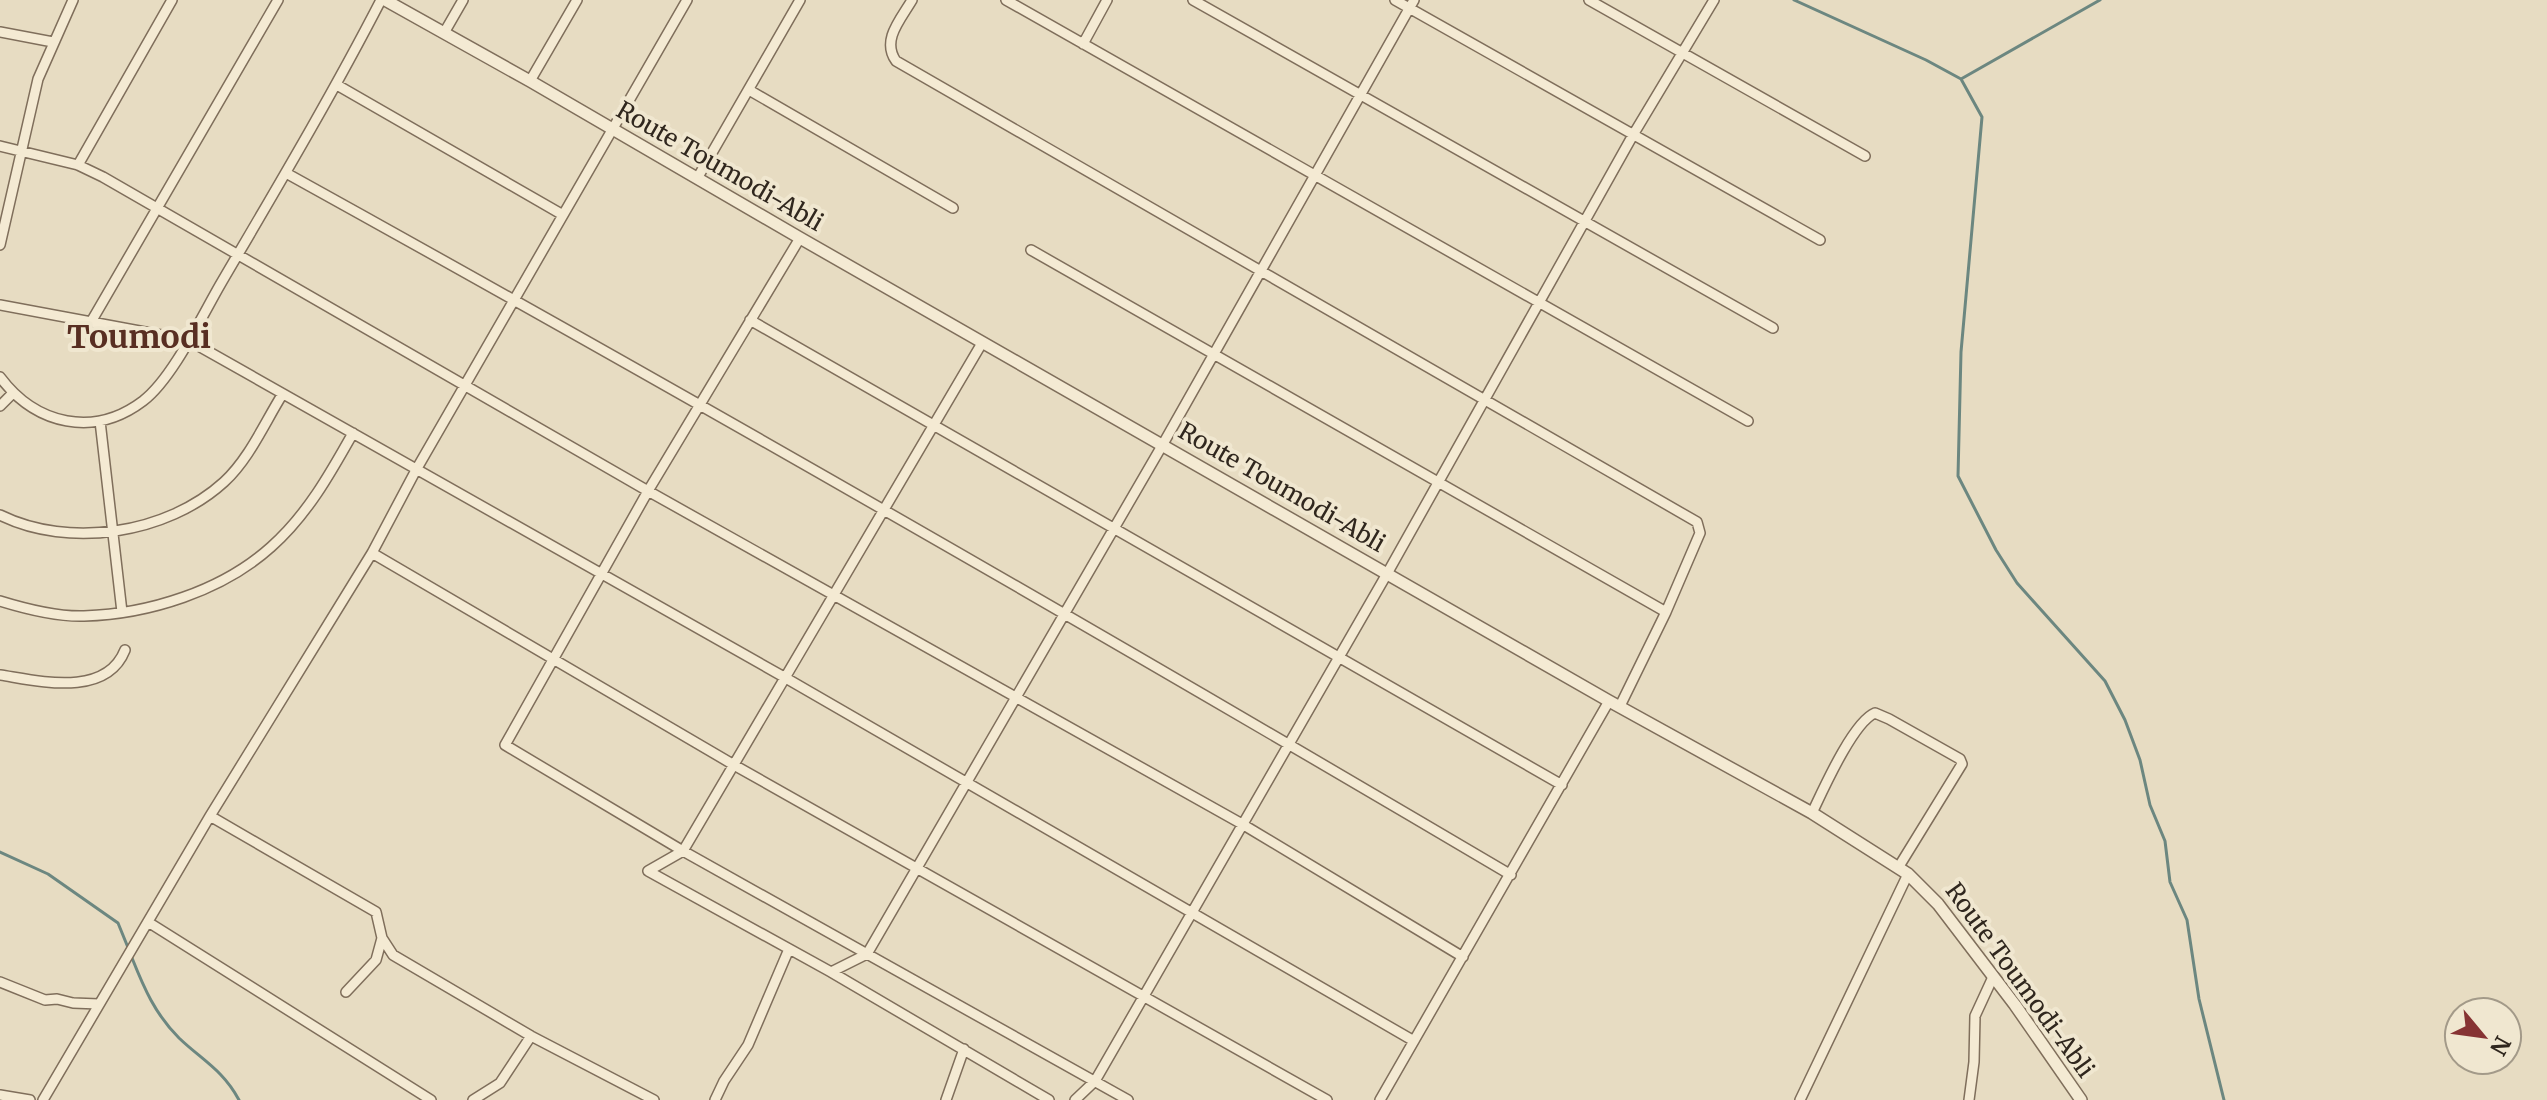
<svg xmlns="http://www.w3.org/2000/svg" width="2547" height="1100" font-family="Merriweather,serif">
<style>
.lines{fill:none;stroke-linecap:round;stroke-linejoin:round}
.stream{stroke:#6c8780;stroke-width:3}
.minor-casing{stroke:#7f6e5b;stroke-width:12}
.tertiary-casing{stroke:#7f6e5b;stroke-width:14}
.minor{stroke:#f4ead3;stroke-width:9}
.tertiary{stroke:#f4ead3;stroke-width:11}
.labels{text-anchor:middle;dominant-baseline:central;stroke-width:8;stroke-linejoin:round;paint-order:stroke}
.street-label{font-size:24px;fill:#30271e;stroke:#f0e7d0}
.district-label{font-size:32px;font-weight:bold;fill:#582e22;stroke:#f0e7d0}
</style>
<rect width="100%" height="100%" fill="#e7dcc2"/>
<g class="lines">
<!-- stream -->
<path class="stream" d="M 1794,0 L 1926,60 L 1961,79 L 1982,117 L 1961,352 L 1958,476 L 1996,550 L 2017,583 L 2105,681 L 2125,720 L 2140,760 L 2150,805 L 2165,841 L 2170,882 L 2187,920 L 2199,999 L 2224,1100
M 1961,79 L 2100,0
M 0,852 L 48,874 L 118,923 L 129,950
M 132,958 C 144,988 155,1014 179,1038 C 202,1060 223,1070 239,1100"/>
<!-- minor casing -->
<g class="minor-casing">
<path id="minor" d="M 912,0 C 901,19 881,40 896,61 L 1697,522 L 1700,533 L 1666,612 L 1620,706
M 1006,0 L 1748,421
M 1193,0 L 1773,328
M 1395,0 L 1820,240
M 1589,0 L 1865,156
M 0,32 L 53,42
M 444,33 L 463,0
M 1083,44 L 1107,0
M 530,81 L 577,0
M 337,85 L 563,215
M 749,90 L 953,208
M 0,146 L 78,165 L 103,177 L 648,491 L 1242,824 L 1463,957
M 78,165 L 172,0
M 286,173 C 698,401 1106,636 1511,875
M 698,177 L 800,0
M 800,238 L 648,491 L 505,745 L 683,851 L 1128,1100
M 0,245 L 38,79 L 73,0
M 1031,250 L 1666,612
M 0,305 L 188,340 L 784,677 L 1414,1041
M 750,320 L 1562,785
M 91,322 L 278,0
M 0,377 C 36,425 94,438 143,401 C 172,379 201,318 220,285 C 275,191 331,97 381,0
M 0,406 L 12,394
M 100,421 L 122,612
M 0,515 C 69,549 167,534 224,482 C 249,459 264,424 282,395
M 372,553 L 734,765 L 1327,1100
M 0,601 C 26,609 56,617 84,616 C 149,614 222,591 271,547 C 307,515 330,474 353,433
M 0,675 C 39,681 106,698 125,650
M 1812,813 C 1823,790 1853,722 1875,713 L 1889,719 L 1960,759 L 1962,764 L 1898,868
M 210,816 L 376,912 L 382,938 L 393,955 L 531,1036 L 654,1100
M 648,871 L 683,851 L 982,343
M 648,871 L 831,972 L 1049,1100
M 148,922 L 431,1100
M 831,972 L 867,954 L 1163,444 L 1414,0
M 0,982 L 45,1000 L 57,999 L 73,1003 L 99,1004
M 346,992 L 376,960 L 382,938
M 0,1095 L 30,1100
M 43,1100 L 210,816 L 372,553 L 416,470 L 687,0
M 473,1100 L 500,1083 L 531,1036
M 715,1100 L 724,1081 L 748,1045 L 789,949
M 946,1100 L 964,1049
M 1075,1100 L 1095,1081 L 1388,572 L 1633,135 L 1714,0
M 1380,1100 L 1609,701
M 1800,1100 L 1908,874
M 1969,1100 L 1974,1062 L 1975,1016 L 1993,977"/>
</g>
<!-- tertiary casing -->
<g class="tertiary-casing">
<path id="tertiary" d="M 385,0 L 530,81 L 800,238 L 1609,701 L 1812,813 L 1908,874 L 1938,904 L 2015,1005 L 2081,1100"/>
</g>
<!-- minor -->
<use href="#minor" class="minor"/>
<!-- tertiary -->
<use href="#tertiary" class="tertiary"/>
</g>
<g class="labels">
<!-- street labels -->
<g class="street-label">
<text transform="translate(720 166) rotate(30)">Route Toumodi-Abli</text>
<text transform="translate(1282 487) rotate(30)">Route Toumodi-Abli</text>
<text transform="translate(2020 980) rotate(54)">Route Toumodi-Abli</text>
</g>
<!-- district labels -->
<g class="district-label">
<text x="139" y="337">Toumodi</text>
</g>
</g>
<!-- north arrow -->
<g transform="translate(2483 1036) rotate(119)"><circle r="38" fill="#f0e7d0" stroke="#a39a89" stroke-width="2"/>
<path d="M0-6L14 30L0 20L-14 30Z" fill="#863333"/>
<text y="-12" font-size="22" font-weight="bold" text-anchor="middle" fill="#30271e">N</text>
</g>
</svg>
